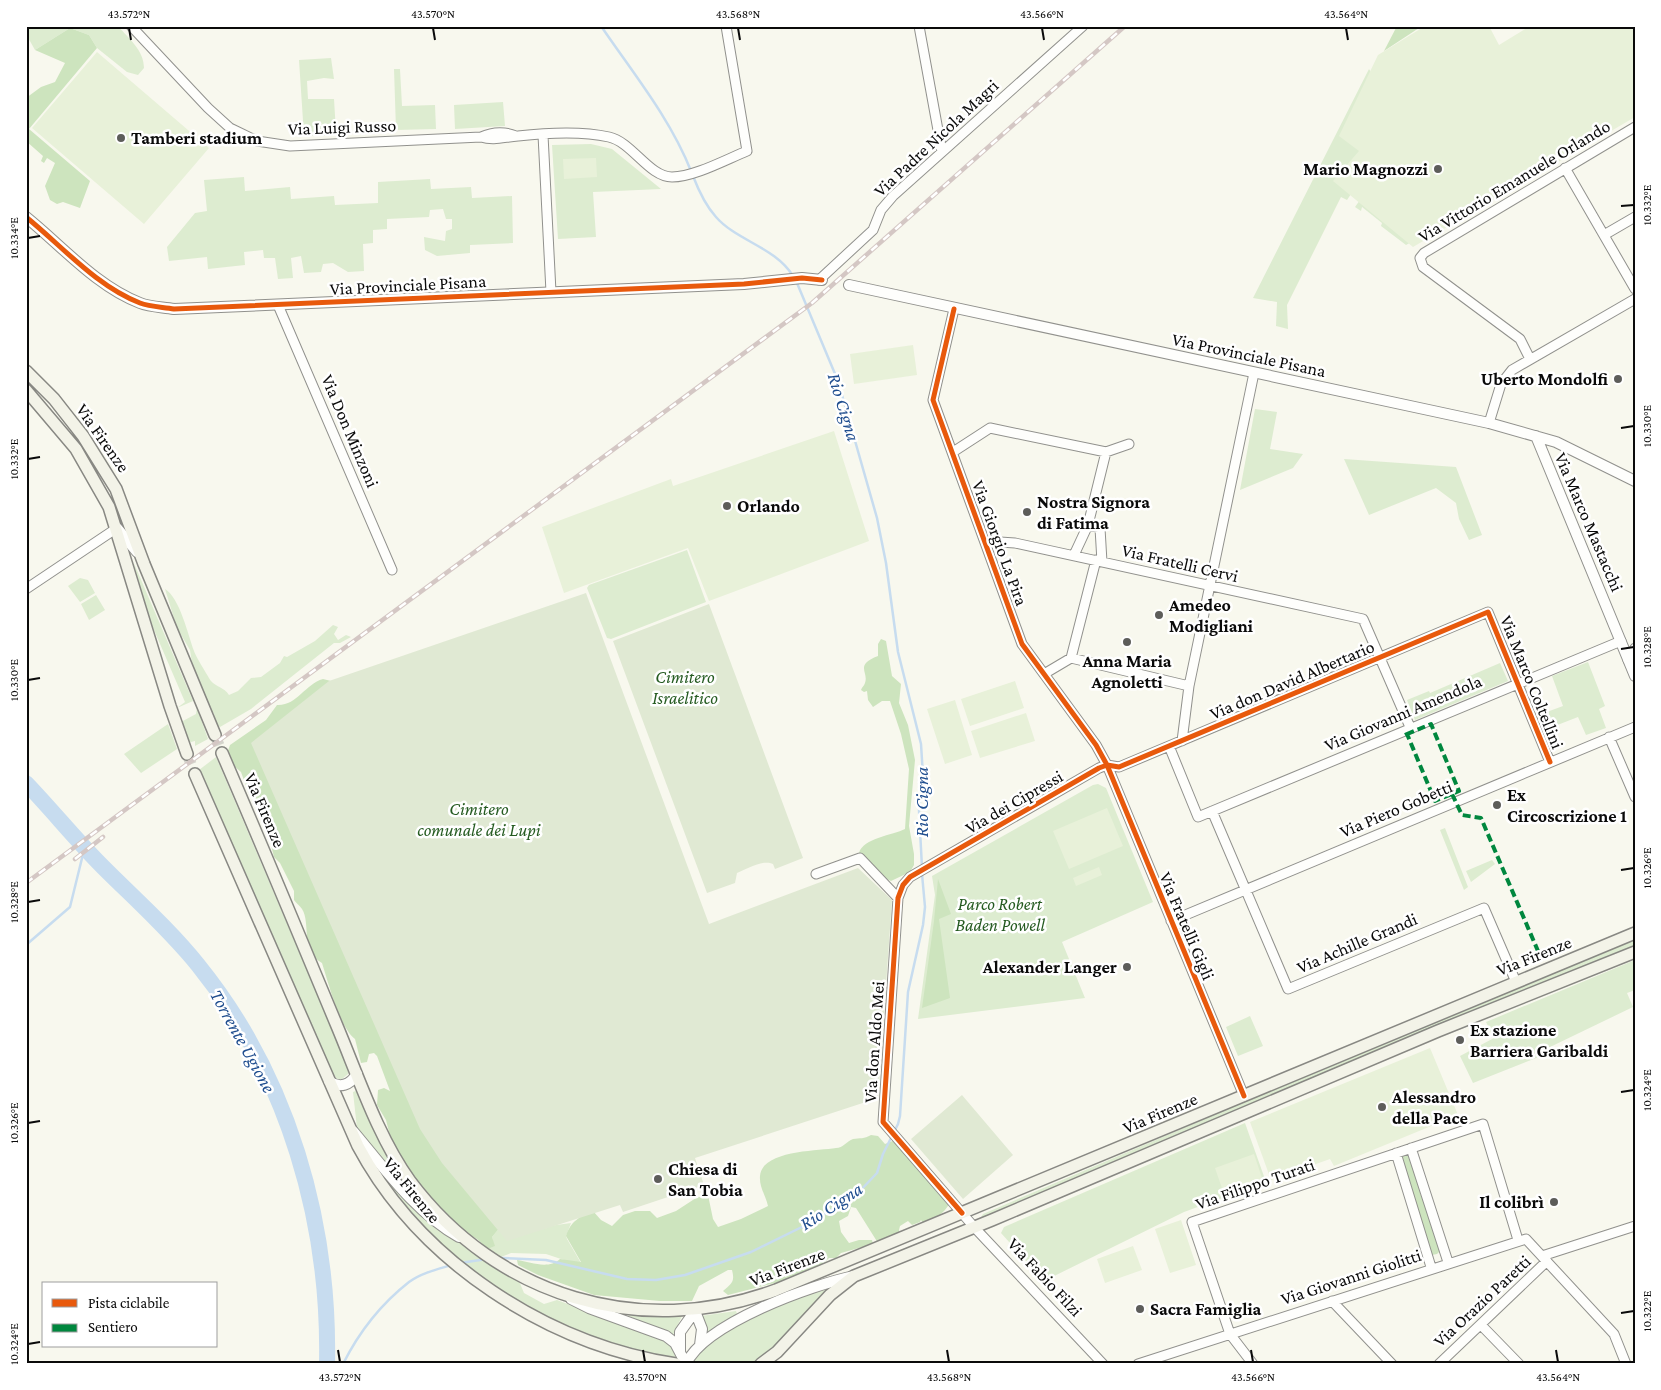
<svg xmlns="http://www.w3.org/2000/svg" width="1661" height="1390" font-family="'Crimson Pro',serif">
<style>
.green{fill:#ddecd0}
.forest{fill:#cde4be}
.cemetery{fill:#e0e9d3}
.pitch{fill:#e8f1d9}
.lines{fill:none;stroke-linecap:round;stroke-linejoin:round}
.stream{stroke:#c7dcef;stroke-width:2.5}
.river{stroke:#c7dcef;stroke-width:16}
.secondary-tunnel{stroke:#d4d4cc;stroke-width:11;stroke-dasharray:11 5.5;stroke-linecap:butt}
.minor-casing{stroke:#91918d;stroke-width:11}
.tertiary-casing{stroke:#91918d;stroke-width:12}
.secondary-casing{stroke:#888883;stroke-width:14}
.minor{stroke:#fefefc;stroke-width:9}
.tertiary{stroke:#fefefc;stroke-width:10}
.secondary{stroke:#f3f3e8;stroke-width:11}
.rail-casing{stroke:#d4c7c4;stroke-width:4.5}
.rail{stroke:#fff;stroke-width:2.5;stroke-dasharray:8;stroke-linecap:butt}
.quiet{stroke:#00873e;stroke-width:4;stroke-dasharray:8 4;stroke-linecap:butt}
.cycleway-casing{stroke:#fff;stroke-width:8}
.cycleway{stroke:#e8590c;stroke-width:5}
.ticks{fill:none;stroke:#0a0a0a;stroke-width:2}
.poi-dot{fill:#5d5d5a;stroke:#fff;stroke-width:2}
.labels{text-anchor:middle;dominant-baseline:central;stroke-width:5;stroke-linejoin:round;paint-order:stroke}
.street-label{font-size:18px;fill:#0a0a0a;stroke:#fff}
.poi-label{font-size:18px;font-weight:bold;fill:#0a0a0a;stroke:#fff;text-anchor:start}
.park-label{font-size:18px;font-style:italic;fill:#255b21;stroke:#fff}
.water-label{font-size:19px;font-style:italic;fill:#204e8f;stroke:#fff}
.neatline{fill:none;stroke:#0a0a0a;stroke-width:2}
.ticks-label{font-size:12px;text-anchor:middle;fill:#0a0a0a}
</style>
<rect width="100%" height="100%" fill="#f8f8ee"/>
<!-- green -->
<path class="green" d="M 26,26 L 118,26 C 129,39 144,50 144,68 L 138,75 L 127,72 L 97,48 L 89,35 L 70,28 L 35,50 L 26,34 Z
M 331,58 L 334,79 L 324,78 L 307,81 L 308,99 L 334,99 L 336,132 L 333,133 L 333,136 L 304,136 L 299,60 Z
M 394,69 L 400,69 L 402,106 L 435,105 L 436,129 L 396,130 Z
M 1369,69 L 1455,217 L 1406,245 L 1381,226 L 1382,223 L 1362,207 L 1361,211 L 1355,207 L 1360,200 L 1351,194 L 1347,200 L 1341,197 L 1287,305 L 1288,329 L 1276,326 L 1277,302 L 1253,298 Z
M 503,102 L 505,126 L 455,129 L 454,105 Z
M 591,144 L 612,149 L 661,189 L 593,192 L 596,237 L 558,239 L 552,145 Z
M 244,177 L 245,191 L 290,187 L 291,199 L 334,196 L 335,205 L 378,203 L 378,182 L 430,179 L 431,189 L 471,187 L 472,198 L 512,196 L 513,243 L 470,245 L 470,253 L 437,256 L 425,250 L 424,237 L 445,241 L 446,231 L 452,229 L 452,219 L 446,219 L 443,209 L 430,210 L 429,217 L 387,219 L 387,229 L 373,230 L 373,243 L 363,244 L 364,271 L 348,272 L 333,263 L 323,264 L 321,272 L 304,273 L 301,256 L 291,258 L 293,278 L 278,279 L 275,258 L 264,258 L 263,250 L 244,252 L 245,265 L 208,269 L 207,257 L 169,261 L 167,247 L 195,213 L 207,211 L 204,180 Z
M 1255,409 L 1277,412 L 1270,449 L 1303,454 L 1293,468 L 1240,490 Z
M 1344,459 L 1456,467 L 1482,535 L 1469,540 L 1459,519 L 1456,503 L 1436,488 L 1369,515 Z
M 687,550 L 706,602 L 611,639 L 607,638 L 587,588 L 589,585 Z
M 133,561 L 193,701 L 177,708 L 185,702 L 148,616 Z
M 80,578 L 88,580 L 95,593 L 80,602 L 68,586 Z
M 165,589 C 180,598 188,635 194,651 C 195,655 209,678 211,681 C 216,687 224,687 229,695 L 238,691 L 251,678 L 261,677 L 280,663 L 284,656 L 287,657 L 315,641 L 333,625 L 338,627 L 334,634 L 338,640 L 346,635 L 351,637 L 340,643 L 334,643 L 251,709 L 220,727 L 215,723 L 214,713 L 209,711 L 206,696 L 201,692 L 201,683 L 193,669 L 190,650 L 177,628 Z
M 96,595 L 105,610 L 89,620 L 81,604 Z
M 1588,662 L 1605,706 L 1599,709 L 1606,728 L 1586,735 L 1578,717 L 1542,731 L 1536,716 L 1563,706 L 1552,676 Z
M 1500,663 L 1508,681 L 1415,720 L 1407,700 L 1429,691 L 1430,693 Z
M 197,708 L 208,739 L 195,746 L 195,741 L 187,743 L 181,722 L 196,714 Z
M 168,724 L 177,749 L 141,773 L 124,754 Z
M 216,757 L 348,1067 L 348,1074 L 342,1079 L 337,1079 L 331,1072 L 199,770 Z
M 1098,784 L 1106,788 L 1153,902 L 1062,942 L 1085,998 L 918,1019 L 935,895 L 932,876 L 1093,785 Z
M 1445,828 L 1468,887 L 1464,890 L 1440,830 Z
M 1492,860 L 1495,864 L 1471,882 L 1466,871 Z
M 1635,940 L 1635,946 L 980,1219 L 983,1214 L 1345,1059 Z
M 1635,960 L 1635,990 L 1627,993 L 1633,1007 L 1548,1048 L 1549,1053 L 1473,1083 L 1460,1056 L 1494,1038 L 1486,1022 Z
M 1250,1016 L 1263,1046 L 1238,1056 L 1226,1027 Z
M 358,1090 L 408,1187 L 407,1188 L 373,1150 L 357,1128 L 353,1092 Z
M 1245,1123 L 1266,1182 L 1184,1212 L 1044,1281 L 1001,1233 L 1004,1227 Z
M 384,1176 L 440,1229 L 493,1266 L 519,1281 L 524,1293 L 544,1304 L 557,1300 L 666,1341 L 670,1343 L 677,1361 C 575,1338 495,1299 420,1225 C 406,1211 394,1193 382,1178 Z
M 571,1223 L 566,1236 L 567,1239 L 581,1263 L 570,1262 L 546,1254 L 511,1253 L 501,1257 L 488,1249 L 494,1246 L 492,1237 L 502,1225 L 549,1226 Z
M 825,1287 L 826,1290 L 780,1341 L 751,1364 L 694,1363 L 697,1353 L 744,1318 Z
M 736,1311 L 737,1314 L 706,1333 L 701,1316 Z
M 629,1313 L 682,1316 L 673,1335 L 629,1316 L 627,1314 Z"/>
<!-- forest -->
<path class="forest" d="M 1397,26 L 1422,26 L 1384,51 Z
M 70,28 L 89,35 L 97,48 L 29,129 L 90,181 L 80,208 L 63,202 L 57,204 L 50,200 L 45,186 L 55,163 L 47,158 L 44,163 L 41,161 L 43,156 L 26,141 L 26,98 L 41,87 L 55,82 L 65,63 L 35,50 Z
M 881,639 L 886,641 L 892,676 L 901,684 L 899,703 L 908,725 L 915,760 L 909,826 L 914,854 L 914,865 L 910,872 L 891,881 L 878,875 L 859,853 C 863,838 893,835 905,829 L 909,769 L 901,734 L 890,701 L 882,701 L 873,707 L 868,700 L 867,691 L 864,692 L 861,690 C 862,687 864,686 865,683 C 869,672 854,665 878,656 L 878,644 Z
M 323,679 L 331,681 L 486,1215 L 491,1221 L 502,1225 L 492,1237 L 495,1246 L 488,1249 L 477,1239 L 458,1228 L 406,1170 L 391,1140 L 386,1120 L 377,1105 L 378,1090 L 384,1088 L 390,1091 L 377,1056 L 374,1053 L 369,1054 L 367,1062 L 361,1063 L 355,1039 C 340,1028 328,982 322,963 C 300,950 311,923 302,909 C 300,906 296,903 294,900 L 294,891 L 280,863 L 274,857 L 268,833 L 257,805 L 249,794 L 241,772 L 234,766 L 227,753 L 230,745 L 266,720 L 277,705 C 297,706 305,684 323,679 Z
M 938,879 L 951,914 L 939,919 L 950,998 L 922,1008 L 934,921 Z
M 871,1135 L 878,1136 L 885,1144 L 895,1140 L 950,1203 C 944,1213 935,1220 923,1223 L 921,1220 L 920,1222 L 912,1225 L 908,1221 L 900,1226 L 899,1230 L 900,1236 L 878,1243 L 856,1208 L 851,1207 L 848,1216 L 839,1221 L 841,1232 L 849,1243 L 859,1240 L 872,1240 L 873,1244 L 841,1253 L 836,1258 L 829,1258 L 813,1273 L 728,1295 L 723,1291 C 732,1283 735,1282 732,1270 L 728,1270 L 699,1286 L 692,1301 L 660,1301 L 594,1295 L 538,1275 L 518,1265 L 517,1260 C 531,1262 548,1270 560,1259 L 581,1262 L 566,1236 C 571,1221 579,1217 593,1211 L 601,1220 L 612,1226 L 623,1215 L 635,1211 L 650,1211 L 657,1218 L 676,1211 L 696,1198 L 708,1195 L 713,1219 L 718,1227 L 741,1219 L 768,1206 C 766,1196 759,1187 760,1176 C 762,1150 818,1151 836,1148 C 843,1148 847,1141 853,1139 C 860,1138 864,1139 871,1135 Z
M 1409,1148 L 1422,1191 L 1420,1193 L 1443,1248 L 1437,1254 L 1432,1255 L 1398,1161 L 1401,1151 Z"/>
<!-- cemetery -->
<path class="cemetery" d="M 586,593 L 709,924 L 858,868 L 892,900 L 878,1098 L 695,1158 L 704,1185 L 623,1212 L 620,1205 L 507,1241 L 442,1163 L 420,1129 L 251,743 L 329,681 Z
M 709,604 L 803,858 L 775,869 L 773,864 C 763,859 747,869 737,873 L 735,883 L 707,893 L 613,641 Z
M 962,1095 L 1013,1155 L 963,1199 L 911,1139 Z"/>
<!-- pitch -->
<path class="pitch" d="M 1425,26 L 1489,26 L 1499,45 L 1530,26 L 1633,26 L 1635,30 L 1635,117 L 1413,247 L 1333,181 L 1359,151 L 1339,136 L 1378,55 Z
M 97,52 L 209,148 L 144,224 L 32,128 Z
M 596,158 L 597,177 L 564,179 L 563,159 Z
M 913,345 L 917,375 L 854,384 L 850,354 Z
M 834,431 L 869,541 L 709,601 L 688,548 L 564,593 L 542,527 L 671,479 L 673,486 Z
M 1015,681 L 1024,708 L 970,726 L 961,699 Z
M 955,700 L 972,755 L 945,764 L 927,709 Z
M 1026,713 L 1035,741 L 980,758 L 971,731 Z
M 1107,808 L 1123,846 L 1069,869 L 1053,831 Z
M 1099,867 L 1102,875 L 1076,886 L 1073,878 Z
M 1430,1048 L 1458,1115 L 1334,1166 L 1330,1159 L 1271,1180 L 1250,1122 Z
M 1254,1154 L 1263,1181 L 1224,1194 L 1215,1168 Z
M 1181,1220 L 1196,1265 L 1170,1273 L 1155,1229 Z
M 1133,1246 L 1142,1270 L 1105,1283 L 1097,1259 Z"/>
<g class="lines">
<!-- stream -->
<path class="stream" d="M 601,26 C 633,73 670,118 691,171
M 693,176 C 698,189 706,206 716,217 C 737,241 775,247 793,276
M 797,283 L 838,381 L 877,518 L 886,563 L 898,652 L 921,744 L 923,776 L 919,810 L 922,868
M 26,945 L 70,907 L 85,846
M 502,1258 L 546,1260 L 627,1279 L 656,1280 L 685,1275 L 751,1252 L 810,1223 L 857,1194 L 877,1173 L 883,1154 L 898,1124 L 900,1116 L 908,992 L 923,925 L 925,907 L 922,874
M 460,1263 L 487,1259
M 343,1364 C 359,1332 381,1304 409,1282 C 421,1273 438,1269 452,1265"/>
<!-- river -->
<path class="river" d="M 26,783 C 52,810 76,840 103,867 C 135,899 169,929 198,965 C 288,1076 330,1222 327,1364"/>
<!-- secondary-tunnel -->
<path class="secondary-tunnel" d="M 215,735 L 222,753
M 187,754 L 195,774"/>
<!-- minor casing -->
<g class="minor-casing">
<path id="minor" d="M 131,26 L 208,108 L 230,128 L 257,141 L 290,146 L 481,137 C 492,132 504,131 516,136
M 919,26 L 942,152
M 543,135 L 551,292
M 481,137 C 494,141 504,137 518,136 C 544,133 583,131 609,137 C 632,142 649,177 672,177 C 694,177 727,159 747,151 L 726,26
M 1565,168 L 1635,289
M 1604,235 L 1635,217
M 819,280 L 873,230 L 881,210 L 893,196 L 1083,26
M 278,305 L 392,570
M 954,309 L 933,400 L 1022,644 L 1096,745 L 1107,765 L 1244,1096
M 1530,359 L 1520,339 L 1423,267 L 1420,258 L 1424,253 L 1635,127
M 1489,423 L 1501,384 L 1512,370 L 1635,299
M 953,452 L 990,428 L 1106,452 L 1129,444
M 1088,525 L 1100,528 L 1102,562
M 985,541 L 1015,543 L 1363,619 L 1410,727
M 1074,555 L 1088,525 L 1106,452
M 26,589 L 117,528
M 1071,658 L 1096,560
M 1628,660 L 1635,648
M 1044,674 L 1071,658 L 1189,686
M 1609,737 L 1635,797
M 1182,741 L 1189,686 L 1254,373
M 1169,746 L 1198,817 L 1621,641
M 1212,811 L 1288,989 L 1484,908 L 1516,982
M 816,874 L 860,858 L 898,898
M 1171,921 L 1635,727
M 1411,1148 L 1448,1262
M 1396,1153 L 1431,1267
M 1542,1256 L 1635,1226
M 1332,1301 L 1392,1364
M 1481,1325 L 1519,1364
M 1103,1364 L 974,1227 L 883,1122 L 898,898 L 903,885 L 910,877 L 1099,768 L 1107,765 L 1119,767 L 1488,612 L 1550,762
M 1138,1364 L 1526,1239 L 1614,1334 L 1626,1364
M 1253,1364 L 1230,1334 L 1192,1222 L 1483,1124 L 1518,1240
M 1439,1364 L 1547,1261"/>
</g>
<!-- tertiary casing -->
<g class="tertiary-casing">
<path id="tertiary" d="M 26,217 C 62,246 96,286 140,303 C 150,307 163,307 174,309 L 744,284 L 802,278 L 822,280
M 849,285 L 1489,423 L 1556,442 L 1635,481
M 1536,436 L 1635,676
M 117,528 L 137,552
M 329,1081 C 340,1089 350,1085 357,1074
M 353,1131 C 385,1169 415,1212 459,1237
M 571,1299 L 589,1308 L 666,1336 L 675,1343 L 686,1364
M 680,1351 L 680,1332 L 695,1311 L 702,1329 L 700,1345
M 686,1364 C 705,1323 812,1285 854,1276"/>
</g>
<!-- secondary casing -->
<g class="secondary-casing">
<path id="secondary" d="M 26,371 L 54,399 L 83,436 L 116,489 L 144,564 L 215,735
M 26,390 L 76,449 L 109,507 L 170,706 L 187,754
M 222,753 C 261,843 299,935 337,1026 C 358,1076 378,1137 410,1181 C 497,1297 641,1340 776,1290 L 1635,933
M 195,774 L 358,1146 C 420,1262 547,1344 676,1364
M 761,1364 L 777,1352 L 830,1295 L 854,1276 L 992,1220 L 1438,1031 L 1635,952"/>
</g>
<!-- minor -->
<use href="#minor" class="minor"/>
<!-- tertiary -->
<use href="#tertiary" class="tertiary"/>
<!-- secondary -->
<use href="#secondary" class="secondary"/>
<!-- rail casing -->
<g class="rail-casing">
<path id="rail" d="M 75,859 L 103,837
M 26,883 L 812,303 L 1125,26"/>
</g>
<!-- rail -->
<use href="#rail" class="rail"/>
<!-- quiet -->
<path class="quiet" d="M 1405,735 L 1407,734 L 1435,801 L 1459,791 L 1431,724 L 1407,734
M 1452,794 L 1462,815 L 1481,818 L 1541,958 L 1559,950"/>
<!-- cycleway casing -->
<g class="cycleway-casing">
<path id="cycleway" d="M 26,217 C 62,246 96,286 140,303 C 150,307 163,307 174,309 L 744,284 L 802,278 L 822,280
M 954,309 L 933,400 L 1022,644 L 1096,745 L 1107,765 L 1244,1096
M 962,1213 L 883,1122 L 898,898 L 903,885 L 910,877 L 1099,768 L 1107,765 L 1119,767 L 1488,612 L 1550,762"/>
</g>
<!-- cycleway -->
<use href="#cycleway" class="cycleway"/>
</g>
<!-- ticks -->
<path class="ticks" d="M 129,28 L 131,40M 433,28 L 435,40M 738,28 L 740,40M 1042,28 L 1044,40M 1346,28 L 1348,40M 1621,206 L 1634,205M 28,238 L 40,236M 1621,428 L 1634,426M 28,459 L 40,457M 1621,649 L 1634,647M 28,680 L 40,678M 1621,870 L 1634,868M 28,902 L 40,900M 1621,1092 L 1634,1090M 28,1123 L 40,1121M 1621,1313 L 1634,1311M 28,1344 L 40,1342M 338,1350 L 340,1362M 643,1350 L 645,1362M 947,1350 L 949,1362M 1251,1350 L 1253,1362M 1556,1350 L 1558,1362"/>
<!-- markers -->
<g class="poi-dot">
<circle cx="121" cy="138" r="5"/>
<circle cx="1438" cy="169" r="5"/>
<circle cx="1618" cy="379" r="5"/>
<circle cx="727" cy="506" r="5"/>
<circle cx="1027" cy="512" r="5"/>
<circle cx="1159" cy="615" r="5"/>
<circle cx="1127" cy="642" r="5"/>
<circle cx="1497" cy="805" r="5"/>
<circle cx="1127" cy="967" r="5"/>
<circle cx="1460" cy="1040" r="5"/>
<circle cx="1382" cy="1107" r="5"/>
<circle cx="658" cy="1179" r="5"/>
<circle cx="1554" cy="1202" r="5"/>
<circle cx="1140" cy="1309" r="5"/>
</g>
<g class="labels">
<!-- street labels -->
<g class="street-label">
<text transform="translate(342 127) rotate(-2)">Via Luigi Russo</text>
<text transform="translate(936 138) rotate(-43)">Via Padre Nicola Magri</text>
<text transform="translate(1514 181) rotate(-31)">Via Vittorio Emanuele Orlando</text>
<text transform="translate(408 285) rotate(-3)">Via Provinciale Pisana</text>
<text transform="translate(1249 355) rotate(12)">Via Provinciale Pisana</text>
<text transform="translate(350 431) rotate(67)">Via Don Minzoni</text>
<text transform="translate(103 438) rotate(55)">Via Firenze</text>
<text transform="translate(1589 522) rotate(67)">Via Marco Mastacchi</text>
<text transform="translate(1000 543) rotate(70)">Via Giorgio La Pira</text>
<text transform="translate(1180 563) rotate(13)">Via Fratelli Cervi</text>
<text transform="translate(1292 680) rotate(-23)">Via don David Albertario</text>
<text transform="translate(1532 682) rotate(68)">Via Marco Coltellini</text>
<text transform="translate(1403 713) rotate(-23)">Via Giovanni Amendola</text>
<text transform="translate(1014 802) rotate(-30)">Via dei Cipressi</text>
<text transform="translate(1396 809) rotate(-23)">Via Piero Gobetti</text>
<text transform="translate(265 810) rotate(67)">Via Firenze</text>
<text transform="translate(1187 926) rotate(67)">Via Fratelli Gigli</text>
<text transform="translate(1357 943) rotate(-23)">Via Achille Grandi</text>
<text transform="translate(1534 956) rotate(-22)">Via Firenze</text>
<text transform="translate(874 1042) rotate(-86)">Via don Aldo Mei</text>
<text transform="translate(1160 1113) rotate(-23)">Via Firenze</text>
<text transform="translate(1255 1184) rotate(-19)">Via Filippo Turati</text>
<text transform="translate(412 1190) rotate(51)">Via Firenze</text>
<text transform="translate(787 1267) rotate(-21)">Via Firenze</text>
<text transform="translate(1045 1277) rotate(47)">Via Fabio Filzi</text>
<text transform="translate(1351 1277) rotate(-18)">Via Giovanni Giolitti</text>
<text transform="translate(1482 1301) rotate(-43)">Via Orazio Paretti</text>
</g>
<!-- poi labels -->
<g class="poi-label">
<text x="131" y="138">Tamberi stadium</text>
<text x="1428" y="169" text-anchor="end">Mario Magnozzi</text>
<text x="1608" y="379" text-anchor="end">Uberto Mondolfi</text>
<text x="1037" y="502">Nostra Signora<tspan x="1037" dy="21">di Fatima</tspan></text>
<text x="737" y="506">Orlando</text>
<text x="1169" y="605">Amedeo<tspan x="1169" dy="21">Modigliani</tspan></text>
<text x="1127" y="661" text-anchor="middle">Anna Maria<tspan x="1127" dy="21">Agnoletti</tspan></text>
<text x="1507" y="795">Ex<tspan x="1507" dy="21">Circoscrizione 1</tspan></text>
<text x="1117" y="967" text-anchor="end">Alexander Langer</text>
<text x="1470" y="1030">Ex stazione<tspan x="1470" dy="21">Barriera Garibaldi</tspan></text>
<text x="1392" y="1097">Alessandro<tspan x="1392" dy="21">della Pace</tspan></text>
<text x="668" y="1169">Chiesa di<tspan x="668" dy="21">San Tobia</tspan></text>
<text x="1544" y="1202" text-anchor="end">Il colibrì</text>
<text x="1150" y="1309">Sacra Famiglia</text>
</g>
<!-- park labels -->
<g class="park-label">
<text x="685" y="677">Cimitero<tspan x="685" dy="21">Israelitico</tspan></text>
<text x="479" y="809">Cimitero<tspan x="479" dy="21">comunale dei Lupi</tspan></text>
<text x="1000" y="904">Parco Robert<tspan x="1000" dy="21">Baden Powell</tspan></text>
</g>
<!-- water labels -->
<g class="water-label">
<text transform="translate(844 407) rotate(73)">Rio Cigna</text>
<text transform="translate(921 802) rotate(-90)">Rio Cigna</text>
<text transform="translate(243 1041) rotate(61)">Torrente Ugione</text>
<text transform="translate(831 1206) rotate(-33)">Rio Cigna</text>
</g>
</g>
<!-- border -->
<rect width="1661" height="1390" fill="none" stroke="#ffffff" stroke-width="55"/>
<!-- legend -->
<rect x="42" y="1282" width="175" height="65" fill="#ffffff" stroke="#9d9d9d"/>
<rect x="52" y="1299" width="25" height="8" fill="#e8590c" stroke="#9d9d9d"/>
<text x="88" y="1308" font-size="15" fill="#0a0a0a">Pista ciclabile</text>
<rect x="52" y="1324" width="25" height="8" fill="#00873e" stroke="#9d9d9d"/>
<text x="88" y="1332" font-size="15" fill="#0a0a0a">Sentiero</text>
<rect x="28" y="28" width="1606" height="1334" class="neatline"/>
<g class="ticks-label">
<text x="129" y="18">43.572°N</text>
<text x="433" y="18">43.570°N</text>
<text x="738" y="18">43.568°N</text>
<text x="1042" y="18">43.566°N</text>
<text x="1346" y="18">43.564°N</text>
<text transform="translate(1647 205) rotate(-90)" y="4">10.332°E</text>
<text transform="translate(14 238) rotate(-90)" y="4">10.334°E</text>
<text transform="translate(1647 426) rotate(-90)" y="4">10.330°E</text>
<text transform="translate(14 459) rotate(-90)" y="4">10.332°E</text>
<text transform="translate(1647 647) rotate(-90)" y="4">10.328°E</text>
<text transform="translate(14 680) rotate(-90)" y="4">10.330°E</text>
<text transform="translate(1647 868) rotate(-90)" y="4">10.326°E</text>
<text transform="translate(14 902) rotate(-90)" y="4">10.328°E</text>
<text transform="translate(1647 1090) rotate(-90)" y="4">10.324°E</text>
<text transform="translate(14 1123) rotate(-90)" y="4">10.326°E</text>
<text transform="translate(1647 1311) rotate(-90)" y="4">10.322°E</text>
<text transform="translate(14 1344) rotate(-90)" y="4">10.324°E</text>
<text x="340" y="1381">43.572°N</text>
<text x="645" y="1381">43.570°N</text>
<text x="949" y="1381">43.568°N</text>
<text x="1253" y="1381">43.566°N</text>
<text x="1558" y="1381">43.564°N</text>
</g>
</svg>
